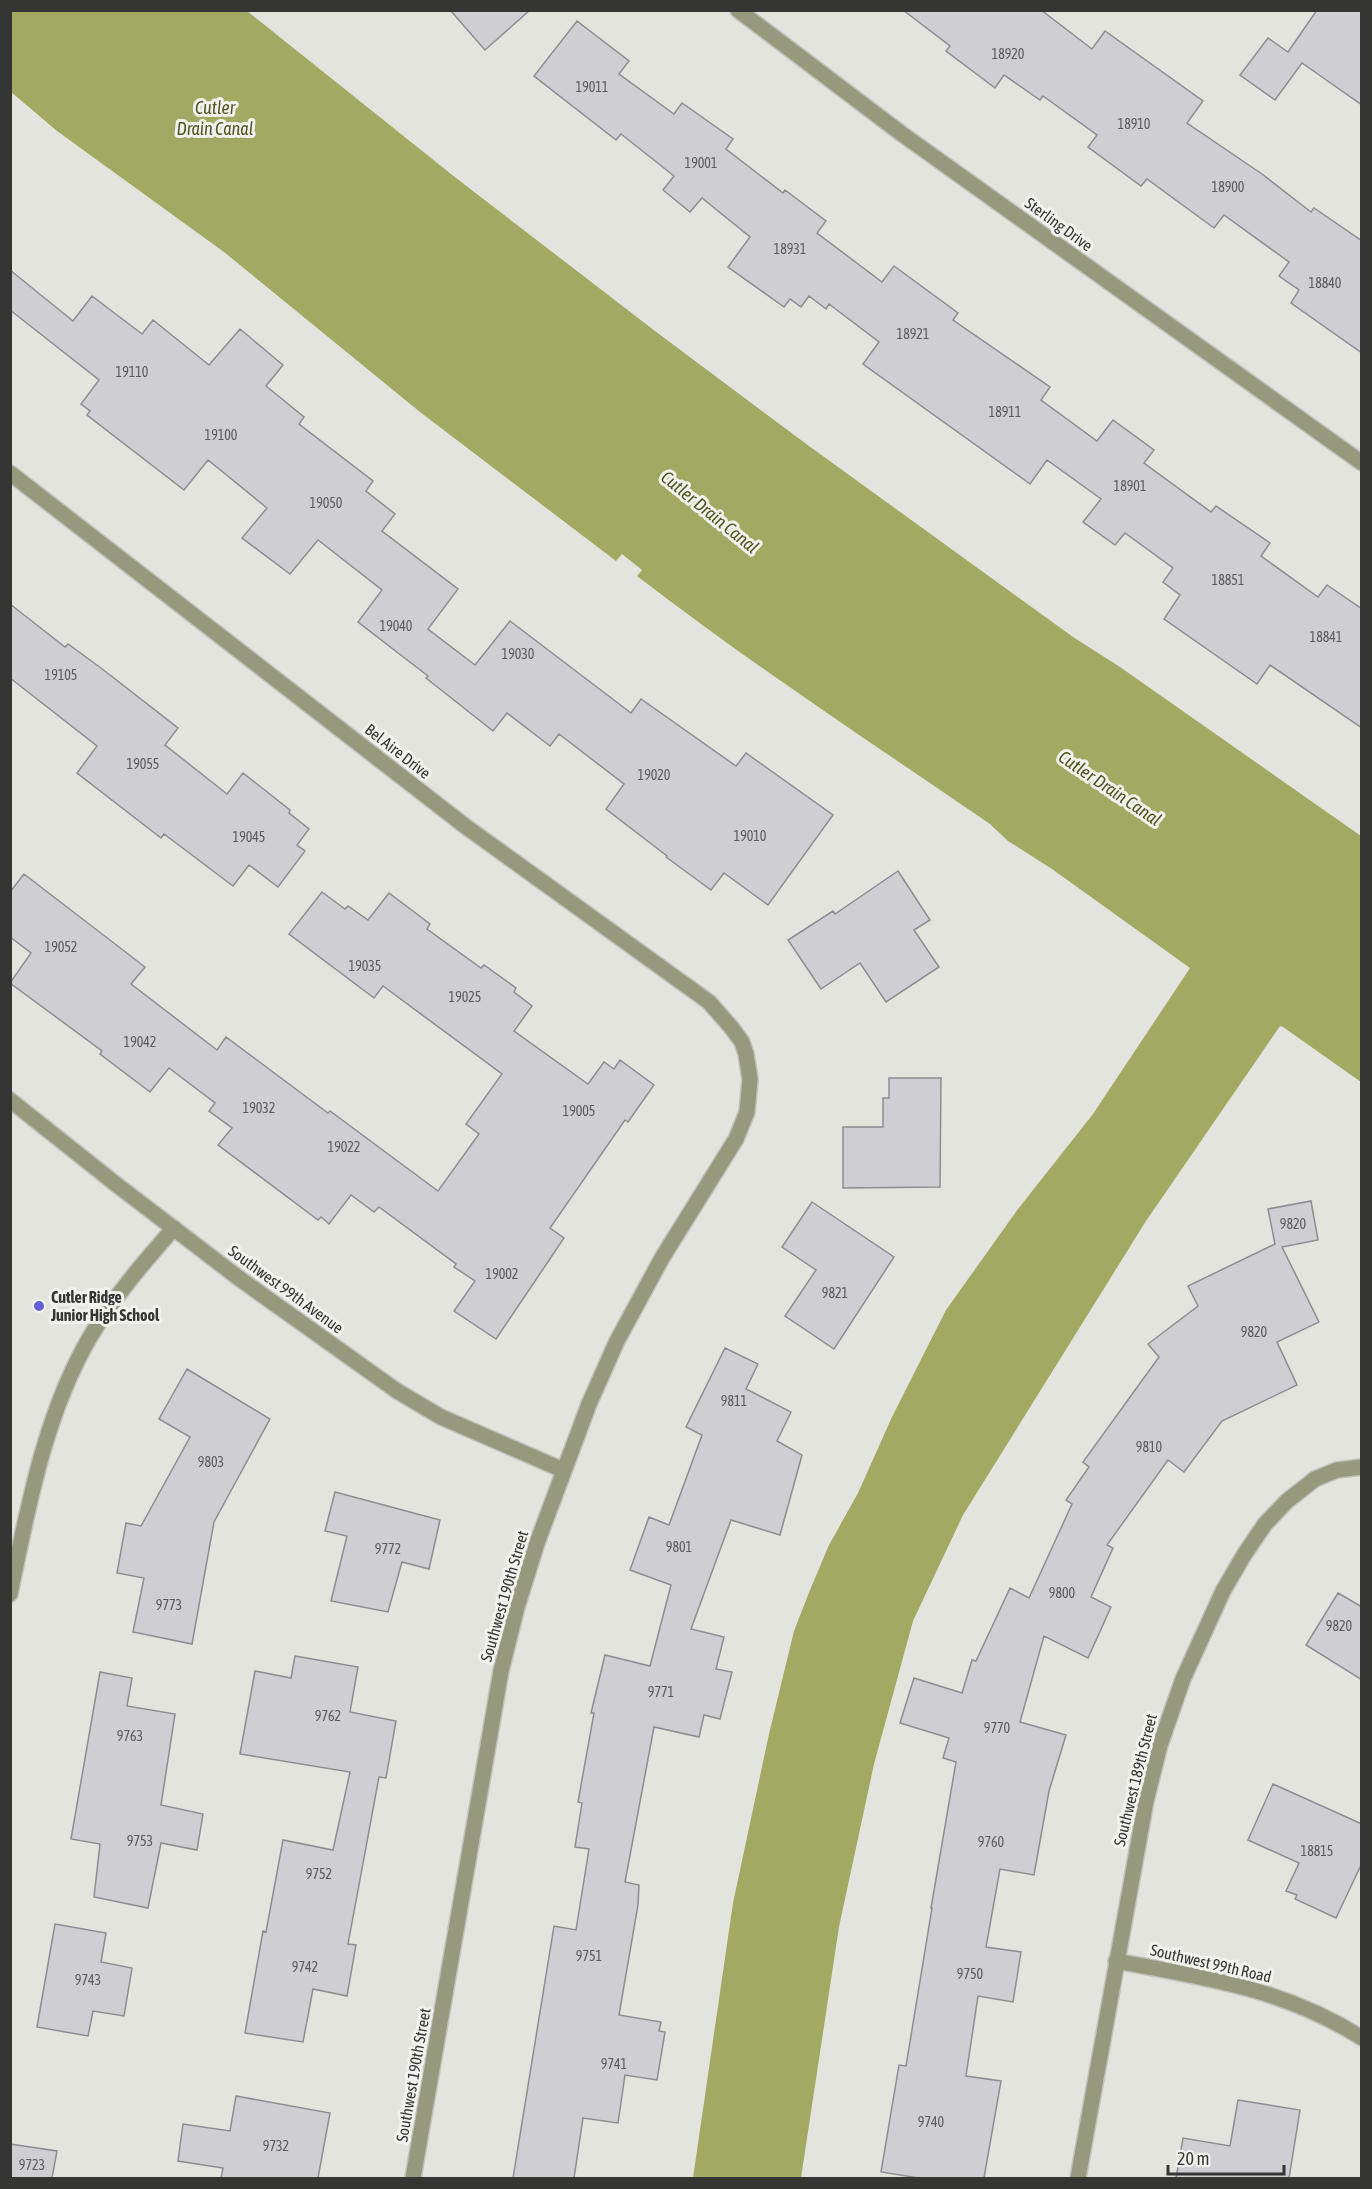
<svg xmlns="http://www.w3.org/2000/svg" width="1372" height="2189" font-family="'Asap Condensed',sans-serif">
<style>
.water{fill:#a2a962}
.building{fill:#ceced3;stroke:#8c8d91;stroke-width:1.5}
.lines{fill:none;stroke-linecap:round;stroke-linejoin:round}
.street-casing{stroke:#c1c1bd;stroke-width:18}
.street{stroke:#96997c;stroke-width:15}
.poi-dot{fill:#6460d9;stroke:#f1f2ed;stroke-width:2}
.labels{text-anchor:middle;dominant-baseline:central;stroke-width:6;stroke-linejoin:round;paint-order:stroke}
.number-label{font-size:14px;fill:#5b5b5b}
.street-label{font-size:16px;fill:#353533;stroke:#f1f2ed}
.poi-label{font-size:16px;font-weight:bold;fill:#353533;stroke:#f1f2ed;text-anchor:start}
.water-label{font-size:18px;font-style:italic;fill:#505520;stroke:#f1f2ed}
</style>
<rect width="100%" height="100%" fill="#e4e4df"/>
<!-- water -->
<path class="water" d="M 10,11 L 247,11 L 456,178 L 655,331 L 809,446 L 1073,637 L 1120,667 L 1361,836 L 1361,1082 L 1283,1027 L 1280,1026 L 1146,1221 L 963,1515 L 913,1621 L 874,1764 L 839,1927 L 801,2178 L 693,2178 L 733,1903 L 769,1734 L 794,1631 L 810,1590 L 829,1545 L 858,1493 L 892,1417 L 946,1310 L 1018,1209 L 1093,1114 L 1190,968 L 1052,869 L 1008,841 L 990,824 C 872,743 751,664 637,576 L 642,570 L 622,554 L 616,561 L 420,412 L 224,252 L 57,131 L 11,92 Z"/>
<!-- building -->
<path class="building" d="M 450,10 L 530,10 L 485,50 Z
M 903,10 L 1041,10 L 1092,49 L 1105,31 L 1203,101 L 1187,123 L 1262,174 L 1311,212 L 1314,208 L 1362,241 L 1362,353 L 1291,303 L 1299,290 L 1279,276 L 1289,262 L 1224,215 L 1214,228 L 1147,179 L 1141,186 L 1088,147 L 1097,135 L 1043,96 L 1040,100 L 1004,75 L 995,88 L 946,51 L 950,46 Z
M 1317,10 L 1362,10 L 1362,105 L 1302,63 L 1275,100 L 1240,75 L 1268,38 L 1288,52 Z
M 577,21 L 629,61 L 619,74 L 674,114 L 682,103 L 733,139 L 726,149 L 783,193 L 785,190 L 826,221 L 817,233 L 882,282 L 894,266 L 958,313 L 953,320 L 1050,387 L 1041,400 L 1097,441 L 1113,420 L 1154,450 L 1144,463 L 1211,512 L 1216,506 L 1270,543 L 1261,556 L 1318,597 L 1327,585 L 1362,609 L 1362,728 L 1270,665 L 1257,684 L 1164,619 L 1180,595 L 1163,582 L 1173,568 L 1125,533 L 1115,545 L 1083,522 L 1101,499 L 1047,460 L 1030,484 L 863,364 L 879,342 L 829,304 L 826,309 L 809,296 L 801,307 L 790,299 L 784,307 L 728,267 L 750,237 L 702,198 L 690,212 L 663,190 L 674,176 L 621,134 L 616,140 L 534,76 Z
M 10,270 L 73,321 L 92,296 L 142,334 L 153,320 L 209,365 L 240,329 L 283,365 L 266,386 L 304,417 L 299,424 L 373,481 L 366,491 L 395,514 L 382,531 L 458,589 L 428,629 L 475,665 L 510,621 L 631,713 L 641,699 L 736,766 L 746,753 L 833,815 L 768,905 L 724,873 L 711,890 L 666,857 L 667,856 L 606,809 L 624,784 L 559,734 L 550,746 L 507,713 L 493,731 L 426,678 L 428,676 L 358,622 L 382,590 L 318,540 L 290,574 L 242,538 L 267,508 L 208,460 L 184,490 L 87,415 L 90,411 L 81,404 L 99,380 L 10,310 Z
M 10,604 L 65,647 L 68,644 L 101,668 L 178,728 L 165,745 L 227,794 L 243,773 L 290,810 L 289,813 L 309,829 L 297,845 L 305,851 L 278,887 L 249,865 L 233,886 L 164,834 L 161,838 L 77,773 L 97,746 L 10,678 Z
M 898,871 L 930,920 L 914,930 L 939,967 L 886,1002 L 860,963 L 821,989 L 788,940 L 833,911 L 835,914 Z
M 24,874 L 145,967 L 131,984 L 217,1050 L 226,1037 L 328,1113 L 330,1111 L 438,1191 L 479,1134 L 466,1124 L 502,1074 L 383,986 L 374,998 L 289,934 L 322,892 L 345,909 L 348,906 L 368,920 L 389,893 L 430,924 L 427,929 L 481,968 L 484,965 L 516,988 L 514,992 L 532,1006 L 514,1031 L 588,1084 L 604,1062 L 614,1069 L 620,1060 L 654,1085 L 628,1122 L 625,1120 L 550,1228 L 564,1238 L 496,1339 L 454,1311 L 475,1281 L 454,1267 L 456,1264 L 379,1207 L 374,1212 L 351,1195 L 329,1224 L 321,1217 L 318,1220 L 218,1145 L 232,1128 L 209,1111 L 215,1103 L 169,1068 L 150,1092 L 100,1054 L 102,1051 L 10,983 L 31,953 L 10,937 L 10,892 Z
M 889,1078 L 941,1078 L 940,1187 L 843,1188 L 843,1127 L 883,1127 L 883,1098 L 889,1098 Z
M 1311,1201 L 1318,1240 L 1282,1247 L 1319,1322 L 1277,1342 L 1297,1385 L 1222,1421 L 1184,1472 L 1168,1460 L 1107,1545 L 1113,1548 L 1091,1597 L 1111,1607 L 1088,1658 L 1044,1636 L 1020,1722 L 1066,1735 L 1049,1791 L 1034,1875 L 1000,1869 L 986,1947 L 1021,1952 L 1013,2002 L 978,1996 L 966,2076 L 1001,2081 L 984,2178 L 919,2178 L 881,2172 L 899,2065 L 906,2066 L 932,1908 L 931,1908 L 956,1762 L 943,1758 L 949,1738 L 900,1723 L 914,1678 L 962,1693 L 972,1660 L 976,1661 L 1010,1588 L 1029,1598 L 1072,1504 L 1066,1500 L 1089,1467 L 1083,1462 L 1159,1357 L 1148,1344 L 1198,1306 L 1188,1286 L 1275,1244 L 1268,1209 Z
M 812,1202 L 894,1257 L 834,1349 L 785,1316 L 816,1270 L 782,1247 Z
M 725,1348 L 758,1364 L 746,1389 L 791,1412 L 777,1441 L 802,1455 L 780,1535 L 731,1520 L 691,1629 L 724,1637 L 716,1669 L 732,1672 L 720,1719 L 704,1715 L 699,1737 L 654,1727 L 625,1882 L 639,1885 L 638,1905 L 619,2015 L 661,2022 L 659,2031 L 665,2032 L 657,2080 L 625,2075 L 618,2123 L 583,2118 L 574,2178 L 513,2178 L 554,1926 L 576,1930 L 589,1849 L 575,1847 L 582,1803 L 578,1802 L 594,1713 L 591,1713 L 605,1655 L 650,1666 L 671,1585 L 630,1570 L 649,1517 L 669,1525 L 702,1435 L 686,1427 Z
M 187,1369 L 270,1419 L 214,1522 L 192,1644 L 133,1632 L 144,1578 L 117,1573 L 126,1523 L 141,1526 L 190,1437 L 159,1419 Z
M 335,1492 L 440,1520 L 429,1569 L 402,1562 L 388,1612 L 331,1601 L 347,1536 L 325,1531 Z
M 1338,1593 L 1362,1607 L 1362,1680 L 1306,1645 Z
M 295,1656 L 358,1667 L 350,1712 L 396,1721 L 386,1778 L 379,1777 L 348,1944 L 356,1945 L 347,1996 L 313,1989 L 303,2042 L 245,2033 L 263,1931 L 266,1932 L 283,1840 L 333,1850 L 350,1772 L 240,1754 L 255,1671 L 291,1678 Z
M 100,1672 L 132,1678 L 127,1706 L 175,1714 L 161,1805 L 203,1814 L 197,1850 L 161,1843 L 148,1908 L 94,1897 L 100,1844 L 71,1839 Z
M 1273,1784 L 1362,1824 L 1362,1863 L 1336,1918 L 1295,1899 L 1297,1895 L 1286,1891 L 1299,1863 L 1248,1840 Z
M 55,1924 L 106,1933 L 101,1962 L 132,1968 L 124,2016 L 93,2011 L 88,2036 L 37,2027 Z
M 236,2096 L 330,2113 L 318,2178 L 221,2178 L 223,2168 L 178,2161 L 183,2124 L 230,2131 Z
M 1238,2100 L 1300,2110 L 1289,2178 L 1176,2178 L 1183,2138 L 1230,2146 Z
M 10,2144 L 57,2151 L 52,2178 L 10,2178 Z"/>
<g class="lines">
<!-- street casing -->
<g class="street-casing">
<path id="street" d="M 738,10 L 902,134 L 1362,463
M 10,473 L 465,826 L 709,1002 L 731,1027 L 742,1042 L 746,1054 L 750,1079 L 747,1112 L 736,1139 L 662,1258 L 617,1341 L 589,1404 L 537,1543 L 517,1607 L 501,1671 L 413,2178
M 10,1100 L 117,1185 L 240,1279 L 397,1391 L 441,1417 L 563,1470
M 10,1594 C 28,1507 45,1414 90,1337 C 113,1298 144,1262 174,1228
M 1116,1961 C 1205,1978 1283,1988 1362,2038
M 1078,2178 L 1146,1801 L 1160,1745 L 1183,1679 L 1223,1591 L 1244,1555 L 1265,1524 L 1287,1501 L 1315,1479 L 1337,1470 L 1362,1467"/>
</g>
<!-- street -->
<use href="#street" class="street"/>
</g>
<!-- markers -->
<circle class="poi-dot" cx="39" cy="1306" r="6"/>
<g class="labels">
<!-- number labels -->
<g class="number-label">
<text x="1008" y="54">18920</text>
<text x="592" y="87">19011</text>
<text x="1134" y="124">18910</text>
<text x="701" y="163">19001</text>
<text x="1228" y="187">18900</text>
<text x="790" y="249">18931</text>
<text x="1325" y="283">18840</text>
<text x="913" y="334">18921</text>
<text x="132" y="372">19110</text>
<text x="1005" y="412">18911</text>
<text x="221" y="435">19100</text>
<text x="1130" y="486">18901</text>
<text x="326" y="503">19050</text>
<text x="1228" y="580">18851</text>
<text x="396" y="626">19040</text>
<text x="1326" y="637">18841</text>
<text x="518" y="654">19030</text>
<text x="61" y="675">19105</text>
<text x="143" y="764">19055</text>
<text x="654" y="775">19020</text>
<text x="750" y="836">19010</text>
<text x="249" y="837">19045</text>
<text x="61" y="947">19052</text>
<text x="365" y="966">19035</text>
<text x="465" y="997">19025</text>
<text x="140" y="1042">19042</text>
<text x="259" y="1108">19032</text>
<text x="579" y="1111">19005</text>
<text x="344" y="1147">19022</text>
<text x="1293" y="1224">9820</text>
<text x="502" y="1274">19002</text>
<text x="835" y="1293">9821</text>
<text x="1254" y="1332">9820</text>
<text x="734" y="1401">9811</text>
<text x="1149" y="1447">9810</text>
<text x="211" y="1462">9803</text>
<text x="679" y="1547">9801</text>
<text x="388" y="1549">9772</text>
<text x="1062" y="1593">9800</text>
<text x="169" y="1605">9773</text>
<text x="1339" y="1626">9820</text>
<text x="661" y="1692">9771</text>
<text x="328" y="1716">9762</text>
<text x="997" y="1728">9770</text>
<text x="130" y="1736">9763</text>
<text x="140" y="1841">9753</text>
<text x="991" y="1842">9760</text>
<text x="1317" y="1851">18815</text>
<text x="319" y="1874">9752</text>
<text x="589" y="1956">9751</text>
<text x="305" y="1967">9742</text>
<text x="970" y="1974">9750</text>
<text x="88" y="1980">9743</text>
<text x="614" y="2064">9741</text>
<text x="931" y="2122">9740</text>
<text x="276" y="2146">9732</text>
<text x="32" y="2165">9723</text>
</g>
<!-- street labels -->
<g class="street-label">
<text transform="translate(1059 224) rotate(36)">Sterling Drive</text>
<text transform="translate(398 751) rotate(38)">Bel Aire Drive</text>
<text transform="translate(286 1289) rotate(36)">Southwest 99th Avenue</text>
<text transform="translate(504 1596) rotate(-74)">Southwest 190th Street</text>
<text transform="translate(1135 1780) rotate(-76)">Southwest 189th Street</text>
<text transform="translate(1211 1963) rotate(13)">Southwest 99th Road</text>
<text transform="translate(413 2075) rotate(-80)">Southwest 190th Street</text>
</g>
<!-- poi labels -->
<g class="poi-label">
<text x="51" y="1297">Cutler Ridge<tspan x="51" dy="18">Junior High School</tspan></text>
</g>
<!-- water labels -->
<g class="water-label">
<text x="215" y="107">Cutler<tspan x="215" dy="21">Drain Canal</tspan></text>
<text transform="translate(710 512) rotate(39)">Cutler Drain Canal</text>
<text transform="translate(1110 788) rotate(34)">Cutler Drain Canal</text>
</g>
</g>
<!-- border -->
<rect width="1372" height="2189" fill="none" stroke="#353533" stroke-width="24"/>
<!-- scale -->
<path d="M1168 2165v9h116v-9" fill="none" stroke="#353533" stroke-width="3"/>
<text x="1177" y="2165" font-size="18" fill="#353533" stroke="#f1f2ed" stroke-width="4.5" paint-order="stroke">20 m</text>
</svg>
